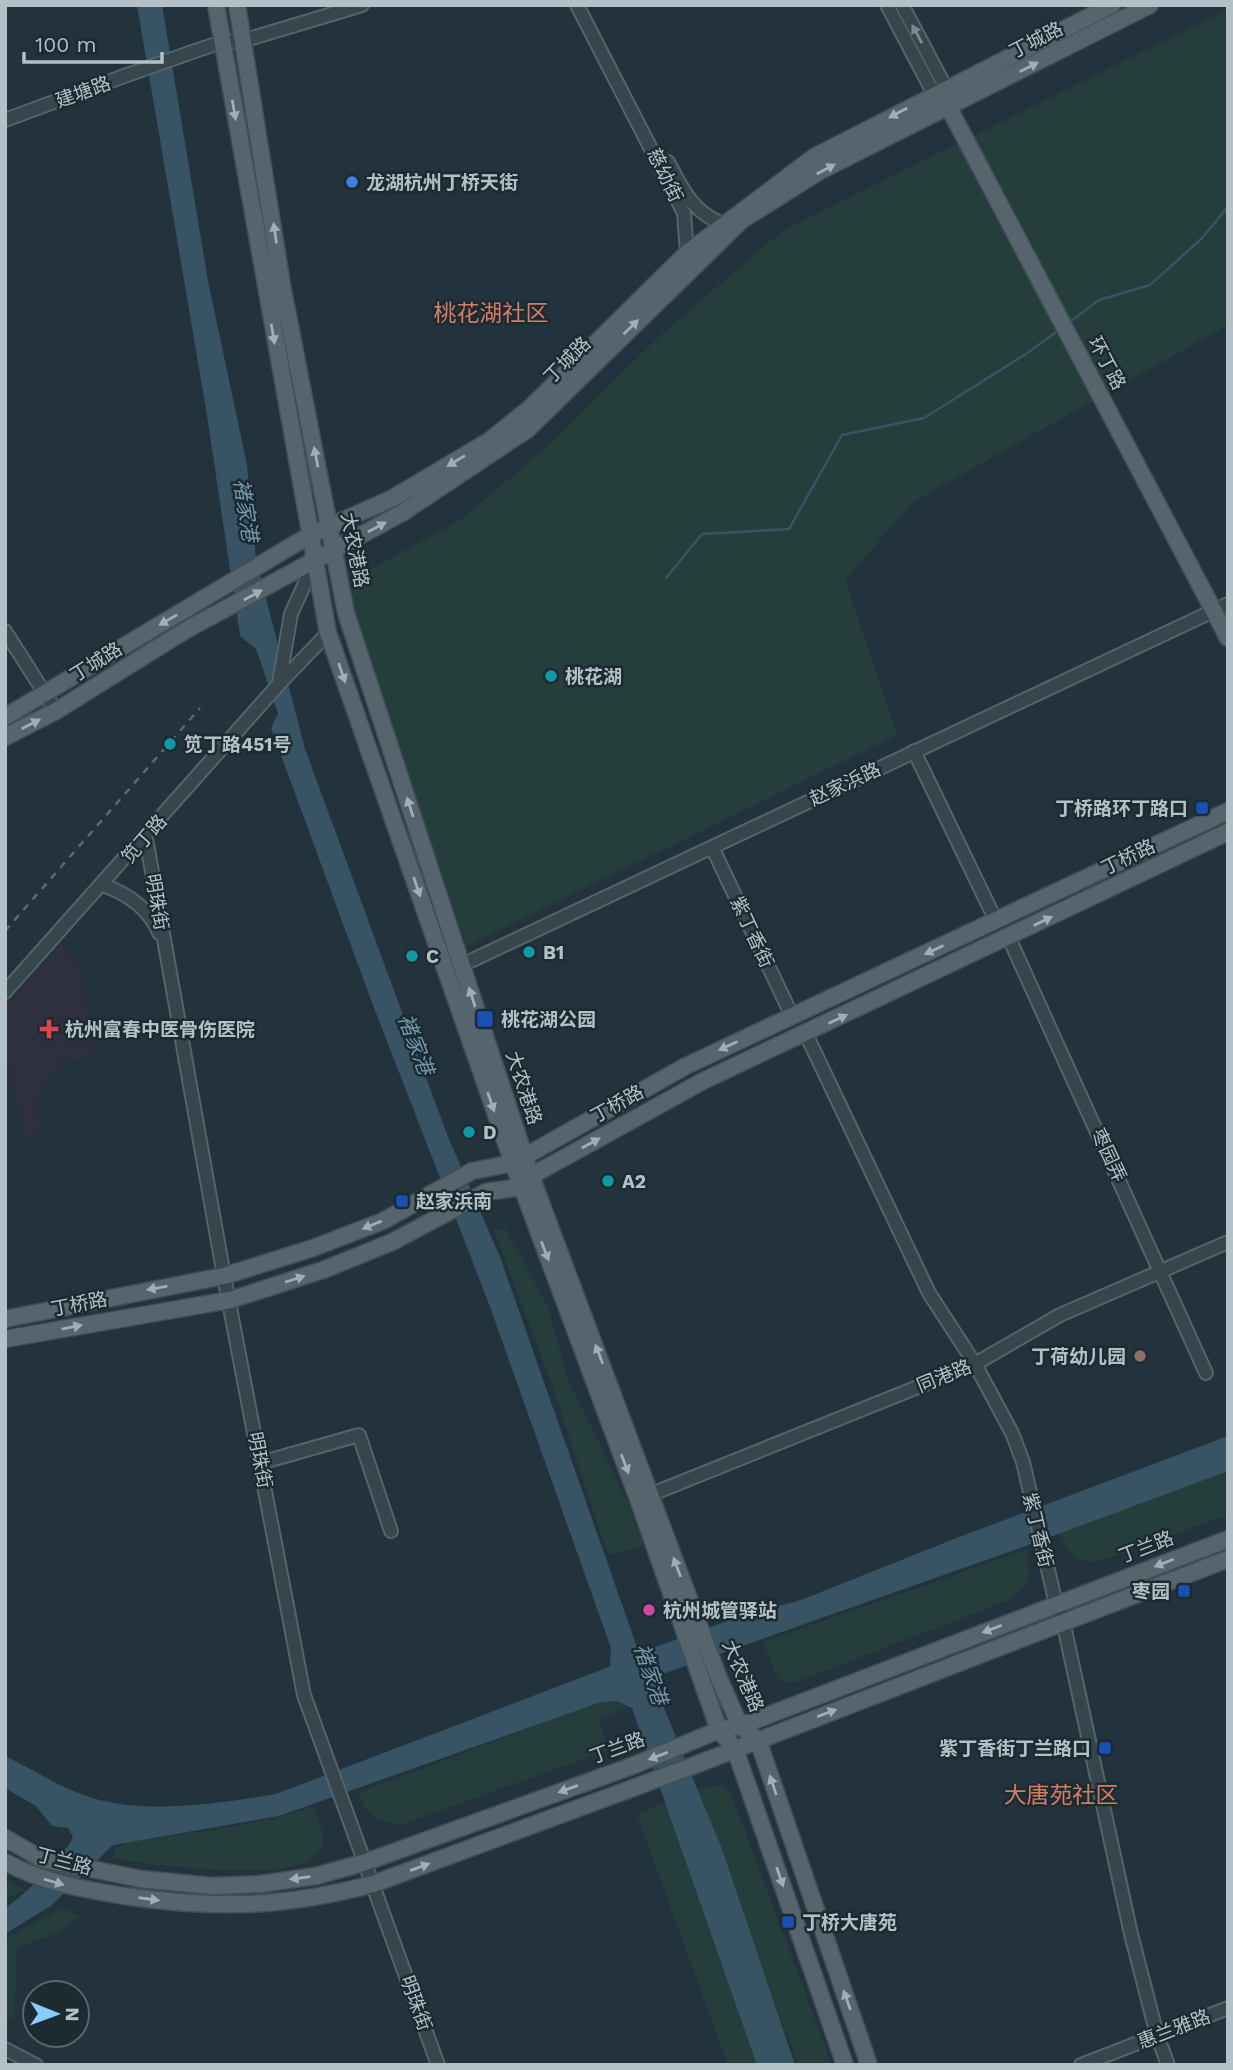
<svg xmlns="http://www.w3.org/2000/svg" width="1233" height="2070" font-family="'Work Sans','Noto Sans SC',sans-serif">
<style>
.medical{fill:#2f303e}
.green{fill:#253e3c}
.water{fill:#375364}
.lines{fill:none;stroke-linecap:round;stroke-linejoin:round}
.stream{stroke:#375364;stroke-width:2.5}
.minor-casing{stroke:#55636b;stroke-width:16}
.major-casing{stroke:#404e56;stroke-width:19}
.minor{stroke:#37454d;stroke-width:12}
.major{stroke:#55646d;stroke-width:16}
.rail{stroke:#596a74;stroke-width:2.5;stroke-dasharray:7 7;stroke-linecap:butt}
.minor-bridge-casing{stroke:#55636b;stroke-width:16;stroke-linecap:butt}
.minor-bridge{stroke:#37454d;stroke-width:12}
.oneway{fill:#7b8991}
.oneway2{fill:#a0aeb6}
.shop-dot{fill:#3f7fe0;stroke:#1c2a32;stroke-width:2.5}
.culture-dot{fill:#0f9aa8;stroke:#1c2a32;stroke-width:2.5}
.transit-dot{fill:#1a4fb4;stroke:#1c2a32;stroke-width:2.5}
.health-dot{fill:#e0444e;stroke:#1c2a32;stroke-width:2.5}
.education-dot{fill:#8d6e63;stroke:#1c2a32;stroke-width:2.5}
.hotel-dot{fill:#d1479c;stroke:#1c2a32;stroke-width:2.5}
.labels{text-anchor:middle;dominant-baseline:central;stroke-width:5;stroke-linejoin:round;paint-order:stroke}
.street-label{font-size:19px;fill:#b3c0c8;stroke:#1c2a32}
.poi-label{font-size:19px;font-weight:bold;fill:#b3c0c8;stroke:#1c2a32;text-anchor:start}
.water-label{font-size:21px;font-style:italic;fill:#7397ab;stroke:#1c2a32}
.quarter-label{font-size:23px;fill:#d57c62;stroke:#1c2a32}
</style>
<rect width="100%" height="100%" fill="#23333d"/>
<!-- medical -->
<path class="medical" d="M 60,943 L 80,965 L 96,1054 L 63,1061 L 36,1098 L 42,1133 L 23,1137 L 5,1048 L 5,1007 Z"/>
<!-- green -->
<path class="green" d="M 1228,9 L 1228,325 L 913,502 L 845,580 L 897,735 L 467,946 L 340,586 L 460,520 L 547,447 L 664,332 L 781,232 Z
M 505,1228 L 548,1307 L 568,1380 L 627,1500 L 644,1546 L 608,1555 L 552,1385 L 494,1231 Z
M 1228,1468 L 1228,1515 L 1097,1562 C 1074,1562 1068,1554 1060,1532 Z
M 1027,1549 L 1029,1580 L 1014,1598 L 794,1683 L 779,1681 L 763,1642 Z
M 617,1695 L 631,1706 L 599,1720 L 609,1750 L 402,1824 C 373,1821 370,1818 358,1793 Z
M 723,1784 L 731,1794 L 832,2065 L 799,2065 L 691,1791 Z
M 669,1801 L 767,2065 L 728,2065 L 637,1815 Z
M 314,1807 L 323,1834 L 322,1847 C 316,1854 310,1862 301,1864 C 257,1878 158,1866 112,1858 L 116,1848 L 129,1841 C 192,1833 252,1826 314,1807 Z
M 5,1879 L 26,1890 L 5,1899 Z
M 62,1908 L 80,1917 L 58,1932 L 17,1949 L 14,2020 L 5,2016 L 5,1939 Z"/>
<!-- water -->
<path class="water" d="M 137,5 L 162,5 L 208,281 L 247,465 L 256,560 L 305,749 L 448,1137 L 500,1257 L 637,1647 L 650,1649 L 741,1616 L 801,1600 L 954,1539 L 1228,1436 L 1228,1471 L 1026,1546 L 660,1675 L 658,1684 L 662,1703 L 722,1849 L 795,2065 L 757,2065 L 632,1708 L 617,1701 L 601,1702 L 279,1816 L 113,1845 L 52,1905 L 5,1934 L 5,1908 C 23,1897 65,1856 73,1837 L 68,1828 L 52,1826 L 36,1806 L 5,1788 L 5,1756 C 36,1771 70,1794 104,1801 C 155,1813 224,1803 276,1794 L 601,1670 L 610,1666 L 611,1648 L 489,1304 L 371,1000 L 271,728 L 278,713 L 256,649 L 240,636 L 206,409 Z"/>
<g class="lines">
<!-- stream -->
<path class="stream" d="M 1067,324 L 1099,300 L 1150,285 L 1201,239 L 1228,207
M 666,578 L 702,534 L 789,529 L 842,435 L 924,418 L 1026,354 L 1059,330"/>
<!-- minor casing -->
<g class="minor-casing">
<path id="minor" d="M 577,5 L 684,213 L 687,253
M 887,5 L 934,94 L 941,101
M 902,5 L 946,88 L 947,98
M 195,51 L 222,42 L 242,41 L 362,5
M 5,120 L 127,75
M 668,162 C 683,190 692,212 723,224
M 5,631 L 56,711
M 279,683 L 291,614 L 315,561
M 914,751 L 996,921
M 146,838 L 224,1276 L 304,1695 L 438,2065
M 712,847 L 792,1016
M 103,885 C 128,894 149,908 159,933
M 1009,938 L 1206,1373
M 462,965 L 1228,604
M 5,992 L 279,684 L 328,633
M 806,1034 L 929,1293 L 975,1364 L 1012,1433 L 1023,1462 L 1056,1604 L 1063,1621 L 1131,1934 L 1157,2035 L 1168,2065
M 260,1463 L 359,1435 L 391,1531
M 652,1494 L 975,1364 L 1060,1315 L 1228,1242
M 5,2049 L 36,2065
M 1081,2065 L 1228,2008"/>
</g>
<!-- major casing -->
<g class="major-casing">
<path id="major" d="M 216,5 L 328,633 L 513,1163 L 638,1499 L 719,1730 L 735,1749 L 845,2065
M 237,5 L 282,285 L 346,613 L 531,1176 L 718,1676 L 740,1726 L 758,1740 L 869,2065
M 949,108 L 1228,638
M 5,717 L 310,535 L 393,498 L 489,441 L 530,408 L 687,253 L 814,157 L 1112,5
M 5,737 L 56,711 L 186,630 L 402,513 L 528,429 L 742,220 L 820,171 L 1150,5
M 5,1319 L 224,1276 L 313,1248 L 383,1221 L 472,1171 L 513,1163 L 686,1066 L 1228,811
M 5,1339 L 230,1300 L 323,1270 L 392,1242 L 486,1192 L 521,1187 L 531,1176 L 703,1081 L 1228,832
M 5,1838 L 42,1859 L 141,1879 L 212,1886 L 260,1884 L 316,1876 L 366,1862 L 632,1766 L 719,1730 L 740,1726 L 1228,1539
M 5,1862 C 42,1882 82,1889 124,1896 C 215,1909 283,1908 373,1884 L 695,1765 L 1228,1559"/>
</g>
<!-- minor -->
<use href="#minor" class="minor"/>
<!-- major -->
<use href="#major" class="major"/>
<!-- rail -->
<path class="rail" d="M 5,931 L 200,708"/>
<!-- minor-bridge casing -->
<g class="minor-bridge-casing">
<path id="minor-bridge" d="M 127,75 L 195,51"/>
</g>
<!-- minor-bridge -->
<use href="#minor-bridge" class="minor-bridge"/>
</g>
<!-- one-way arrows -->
<defs><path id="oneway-solid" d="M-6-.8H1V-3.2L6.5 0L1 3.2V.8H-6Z" transform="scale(1.75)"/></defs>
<use class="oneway" href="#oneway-solid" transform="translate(917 34) rotate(-118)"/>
<g class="oneway2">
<use href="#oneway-solid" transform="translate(1029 67) rotate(-27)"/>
<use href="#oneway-solid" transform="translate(234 110) rotate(80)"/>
<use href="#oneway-solid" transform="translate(898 113) rotate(152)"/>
<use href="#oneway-solid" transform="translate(826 169) rotate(-28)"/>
<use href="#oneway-solid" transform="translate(275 233) rotate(-98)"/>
<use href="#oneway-solid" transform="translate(631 327) rotate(-44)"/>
<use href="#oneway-solid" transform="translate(273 334) rotate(80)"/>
<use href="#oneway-solid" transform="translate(316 457) rotate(-101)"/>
<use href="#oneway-solid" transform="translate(456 461) rotate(149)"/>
<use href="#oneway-solid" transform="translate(377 527) rotate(-28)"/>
<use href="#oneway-solid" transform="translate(253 595) rotate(-29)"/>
<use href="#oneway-solid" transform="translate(168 620) rotate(150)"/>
<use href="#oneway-solid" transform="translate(342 673) rotate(71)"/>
<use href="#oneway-solid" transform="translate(31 724) rotate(-27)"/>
<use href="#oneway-solid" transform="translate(410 807) rotate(-108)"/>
<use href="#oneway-solid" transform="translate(417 887) rotate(71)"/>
<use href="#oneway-solid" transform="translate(1043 921) rotate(-26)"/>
<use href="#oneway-solid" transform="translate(934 950) rotate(155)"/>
<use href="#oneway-solid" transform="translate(472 997) rotate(-108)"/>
<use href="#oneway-solid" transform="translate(838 1019) rotate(-25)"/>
<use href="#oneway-solid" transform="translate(728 1046) rotate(155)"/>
<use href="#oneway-solid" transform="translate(491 1102) rotate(71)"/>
<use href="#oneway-solid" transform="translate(591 1143) rotate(-29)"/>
<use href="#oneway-solid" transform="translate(372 1225) rotate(158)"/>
<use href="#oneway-solid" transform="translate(545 1251) rotate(69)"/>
<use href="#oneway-solid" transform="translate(295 1279) rotate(-18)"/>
<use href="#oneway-solid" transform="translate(157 1288) rotate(170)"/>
<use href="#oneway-solid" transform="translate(72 1327) rotate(-11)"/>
<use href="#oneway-solid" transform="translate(599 1354) rotate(-111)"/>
<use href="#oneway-solid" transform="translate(625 1464) rotate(69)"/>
<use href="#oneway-solid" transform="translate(1164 1563) rotate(159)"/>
<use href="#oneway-solid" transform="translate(677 1567) rotate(-110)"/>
<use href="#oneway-solid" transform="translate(992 1629) rotate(159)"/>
<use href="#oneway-solid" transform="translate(827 1713) rotate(-21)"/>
<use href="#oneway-solid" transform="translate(658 1756) rotate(159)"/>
<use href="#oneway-solid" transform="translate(773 1785) rotate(-109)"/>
<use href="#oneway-solid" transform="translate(568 1789) rotate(160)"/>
<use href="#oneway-solid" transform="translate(420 1867) rotate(-20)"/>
<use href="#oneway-solid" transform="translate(780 1877) rotate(71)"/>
<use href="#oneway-solid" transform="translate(300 1878) rotate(172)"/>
<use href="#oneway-solid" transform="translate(54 1882) rotate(16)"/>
<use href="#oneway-solid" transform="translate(149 1899) rotate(8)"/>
<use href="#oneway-solid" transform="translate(847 2000) rotate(-109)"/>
</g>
<!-- markers -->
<circle class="shop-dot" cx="352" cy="182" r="7"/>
<g class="culture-dot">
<circle cx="551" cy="676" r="7"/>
<circle cx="170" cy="744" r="7"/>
<circle cx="529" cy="952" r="7"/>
<circle cx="412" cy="956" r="7"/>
<circle cx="469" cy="1132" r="7"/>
<circle cx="608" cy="1181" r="7"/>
</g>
<g class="transit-dot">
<rect x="1195" y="801" width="14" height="14" rx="3.5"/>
<rect x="476" y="1010" width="18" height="18" rx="3.5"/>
<rect x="395" y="1194" width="14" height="14" rx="3.5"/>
<rect x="1177" y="1584" width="14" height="14" rx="3.5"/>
<rect x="1098" y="1741" width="14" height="14" rx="3.5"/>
<rect x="781" y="1915" width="14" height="14" rx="3.5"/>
</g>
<path class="health-dot" d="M45.5 1018.5h7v7h7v7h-7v7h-7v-7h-7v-7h7z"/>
<circle class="education-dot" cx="1140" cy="1356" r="7"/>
<circle class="hotel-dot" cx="649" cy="1610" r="7"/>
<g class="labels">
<!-- street labels -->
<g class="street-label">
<text transform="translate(1036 40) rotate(-27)">丁城路</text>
<text transform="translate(83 92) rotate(-20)">建塘路</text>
<text transform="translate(665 175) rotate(64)">慈幼街</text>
<text transform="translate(567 360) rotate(-45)">丁城路</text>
<text transform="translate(1107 363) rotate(62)">环丁路</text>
<text transform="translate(355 550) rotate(79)">大农港路</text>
<text transform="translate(96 662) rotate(-32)">丁城路</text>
<text transform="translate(845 784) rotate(-25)">赵家浜路</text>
<text transform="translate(144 839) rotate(-49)">笕丁路</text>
<text transform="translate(1128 857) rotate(-26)">丁桥路</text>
<text transform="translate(157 902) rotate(80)">明珠街</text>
<text transform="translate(752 932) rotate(65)">紫丁香街</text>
<text transform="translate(524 1088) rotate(72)">大农港路</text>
<text transform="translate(617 1104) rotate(-29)">丁桥路</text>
<text transform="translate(1109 1155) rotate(65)">枣园弄</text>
<text transform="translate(79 1304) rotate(-11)">丁桥路</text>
<text transform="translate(944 1376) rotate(-22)">同港路</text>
<text transform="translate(260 1460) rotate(79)">明珠街</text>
<text transform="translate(1038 1530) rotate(77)">紫丁香街</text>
<text transform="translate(1146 1547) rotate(-21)">丁兰路</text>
<text transform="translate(743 1676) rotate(67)">大农港路</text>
<text transform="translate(617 1748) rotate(-20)">丁兰路</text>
<text transform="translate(64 1861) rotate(15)">丁兰路</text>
<text transform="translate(416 2003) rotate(70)">明珠街</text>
<text transform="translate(1174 2029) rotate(-21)">惠兰雅路</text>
</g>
<!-- poi labels -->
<g class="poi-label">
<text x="366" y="182">龙湖杭州丁桥天街</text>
<text x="565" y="676">桃花湖</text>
<text x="184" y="744">笕丁路451号</text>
<text x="1188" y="808" text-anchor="end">丁桥路环丁路口</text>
<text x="543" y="952">B1</text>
<text x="426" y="956">C</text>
<text x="501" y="1019">桃花湖公园</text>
<text x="65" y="1029">杭州富春中医骨伤医院</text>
<text x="483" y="1132">D</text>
<text x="622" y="1181">A2</text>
<text x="416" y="1201">赵家浜南</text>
<text x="1126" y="1356" text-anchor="end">丁荷幼儿园</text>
<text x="1170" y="1591" text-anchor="end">枣园</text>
<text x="663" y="1610">杭州城管驿站</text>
<text x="1091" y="1748" text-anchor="end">紫丁香街丁兰路口</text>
<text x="802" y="1922">丁桥大唐苑</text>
</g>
<!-- water labels -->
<g class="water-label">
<text transform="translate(246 510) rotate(81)">褚家港</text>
<text transform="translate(416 1044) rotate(69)">褚家港</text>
<text transform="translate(651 1674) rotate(71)">褚家港</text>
</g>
<!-- quarter labels -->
<g class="quarter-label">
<text x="491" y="313">桃花湖社区</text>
<text x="1061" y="1795">大唐苑社区</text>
</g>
</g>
<!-- border -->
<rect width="1233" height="2070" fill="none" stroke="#b3c0c8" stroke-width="14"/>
<!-- north arrow -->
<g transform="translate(56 2014) rotate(91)"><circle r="33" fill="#1c2a32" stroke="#58666e" stroke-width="2"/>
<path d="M0-5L12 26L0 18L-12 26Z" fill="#88caf8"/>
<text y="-10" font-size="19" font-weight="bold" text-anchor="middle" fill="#b3c0c8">N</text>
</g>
<!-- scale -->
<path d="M24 52v10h138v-10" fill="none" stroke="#b3c0c8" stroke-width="3.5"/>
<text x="35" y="52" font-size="21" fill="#b3c0c8" stroke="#1c2a32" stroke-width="5" paint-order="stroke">100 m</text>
</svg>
